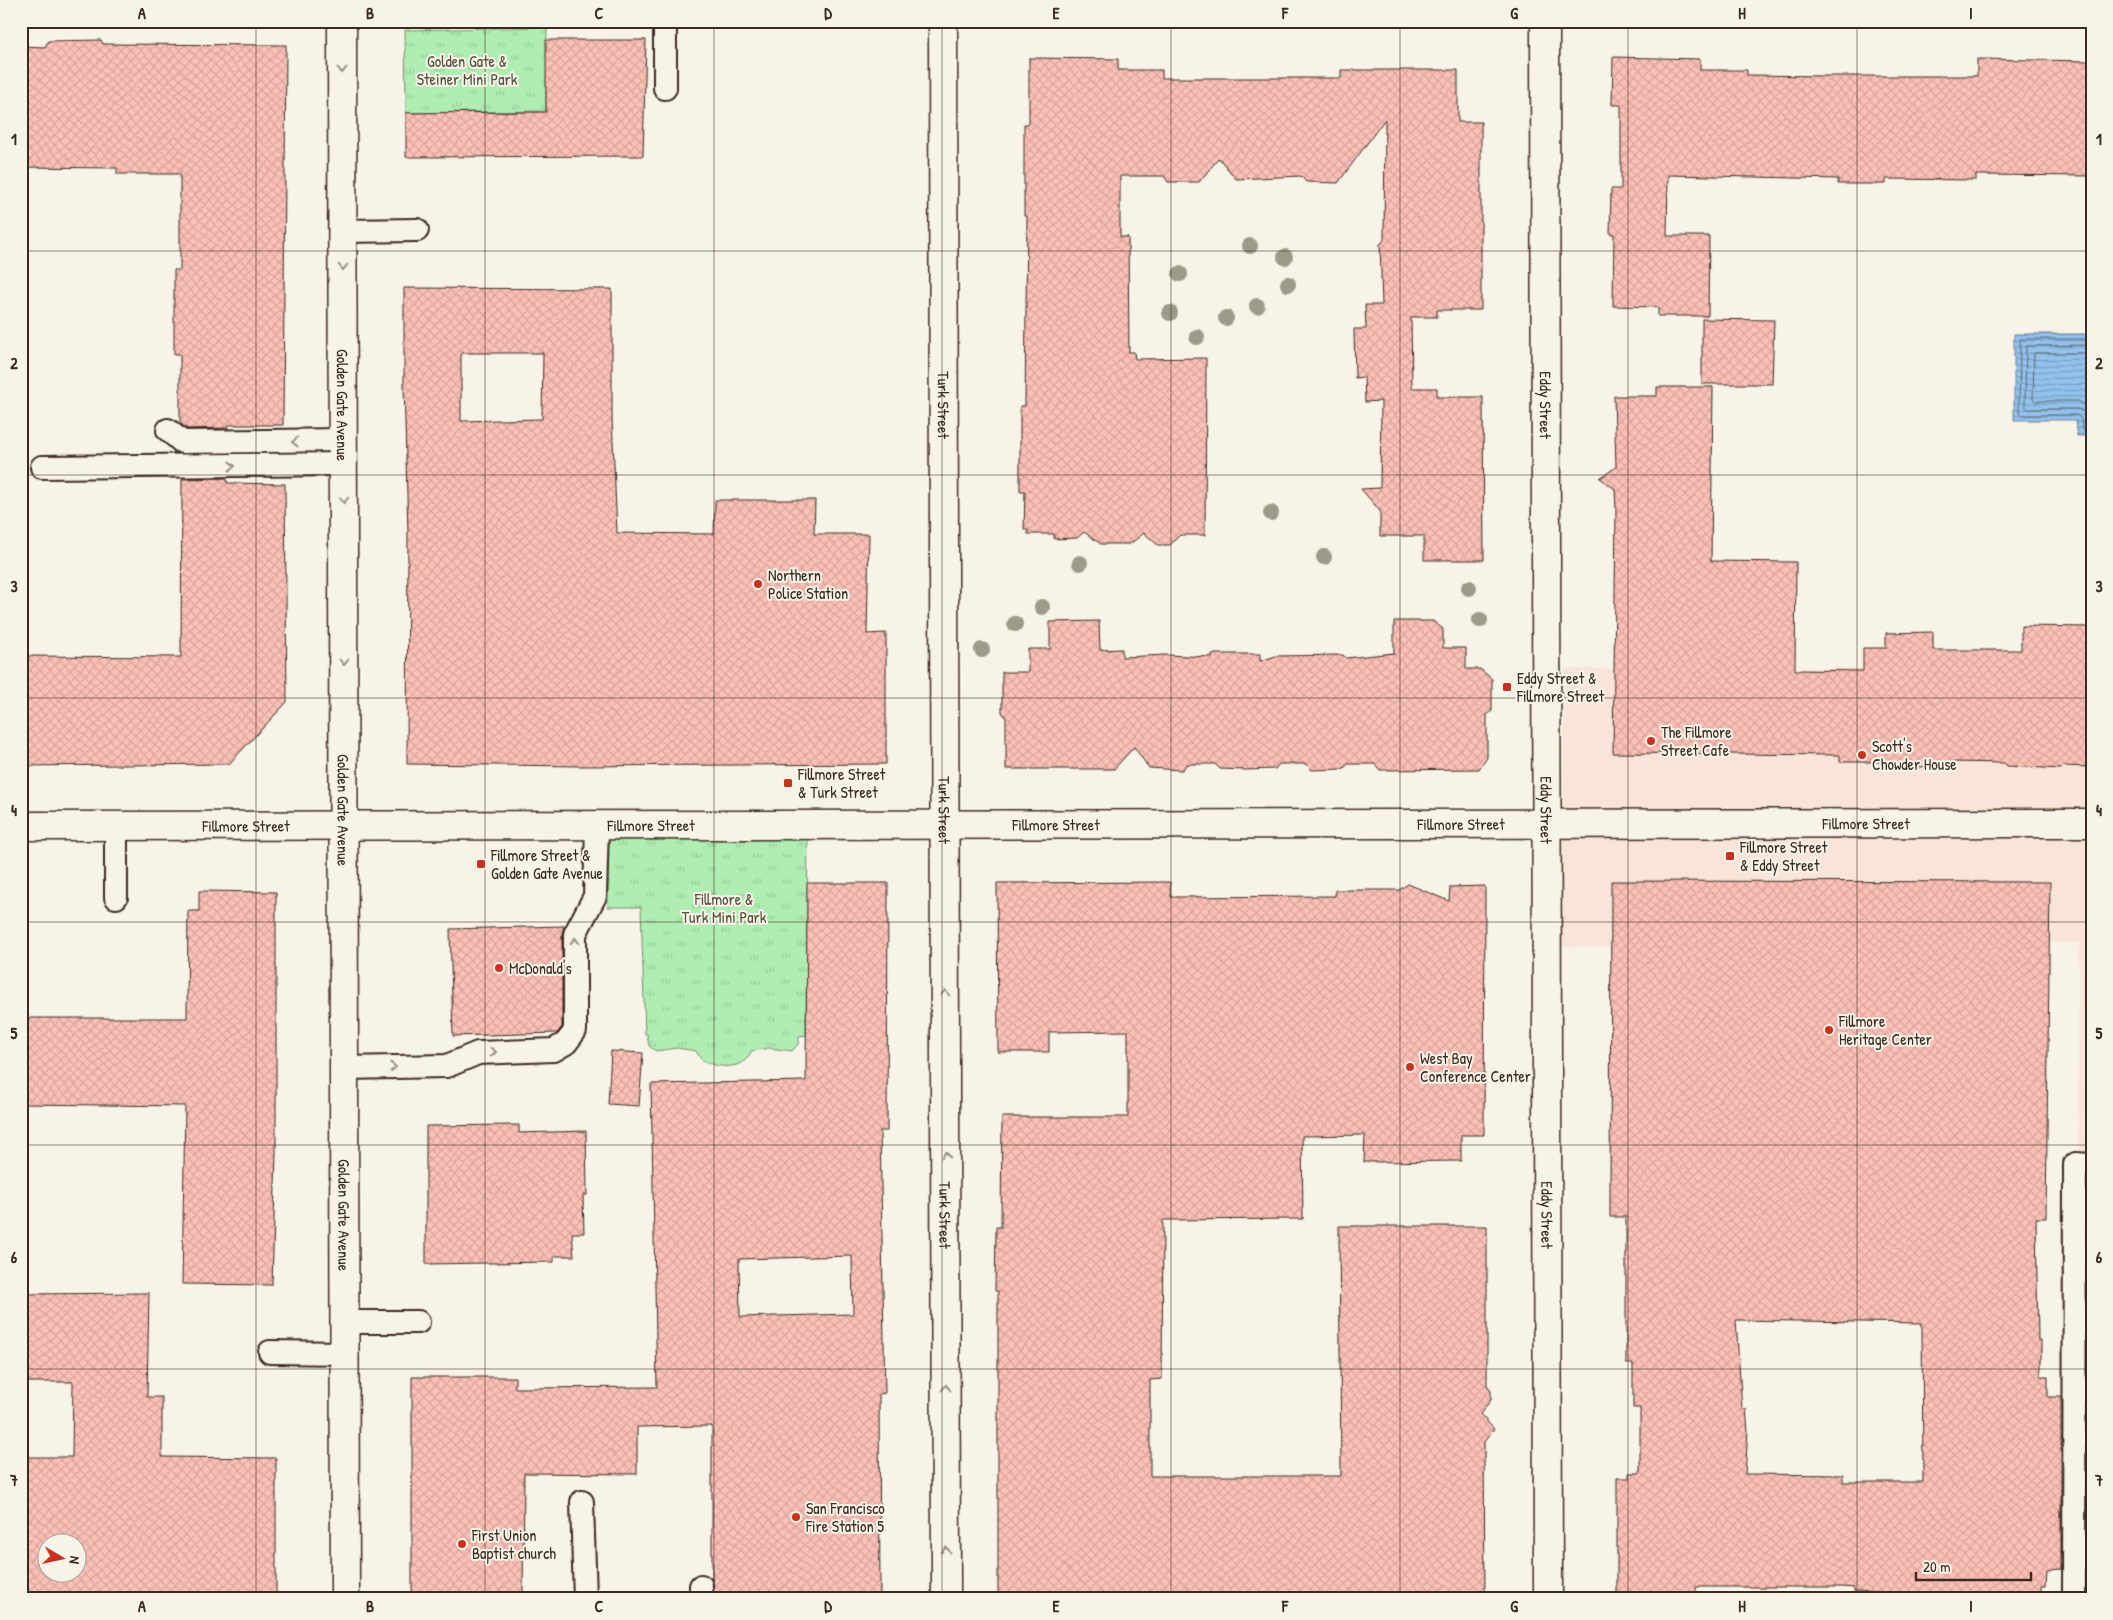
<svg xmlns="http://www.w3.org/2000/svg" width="2113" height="1620" font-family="'Patrick Hand',sans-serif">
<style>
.built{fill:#f8e4d9}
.park{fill:url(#park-tufts);stroke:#758c68}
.water{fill:url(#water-rules);stroke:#6f859a}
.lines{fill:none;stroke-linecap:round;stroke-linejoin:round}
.shore{stroke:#5e6771;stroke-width:1}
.building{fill:url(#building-cross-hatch);stroke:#3b2a1e;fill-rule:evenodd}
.service-casing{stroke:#3b2a1e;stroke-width:26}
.minor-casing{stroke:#3b2a1e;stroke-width:31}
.secondary-casing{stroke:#3b2a1e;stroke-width:31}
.service{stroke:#f7f3e8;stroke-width:22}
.minor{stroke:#f7f3e8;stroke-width:28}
.secondary{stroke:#f7f3e8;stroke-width:28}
.tree{fill:#9c9a89}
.oneway{stroke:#998e83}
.grid{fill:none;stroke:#3b2a1e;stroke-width:1;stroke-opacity:0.55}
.poi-dot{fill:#c8321e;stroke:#f7f3e8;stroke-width:2}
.labels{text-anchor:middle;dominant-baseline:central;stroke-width:4;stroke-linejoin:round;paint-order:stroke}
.park-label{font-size:16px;fill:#52513c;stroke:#f7f3e8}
.street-label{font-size:16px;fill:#3b2a1e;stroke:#f7f3e8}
.poi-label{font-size:16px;fill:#3b2a1e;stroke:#f7f3e8;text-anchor:start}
.neatline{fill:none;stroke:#3b2a1e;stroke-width:2}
.grid-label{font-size:16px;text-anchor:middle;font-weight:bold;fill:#3b2a1e}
</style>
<defs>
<pattern id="park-tufts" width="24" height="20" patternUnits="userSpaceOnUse" patternTransform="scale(1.25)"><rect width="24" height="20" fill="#afedb3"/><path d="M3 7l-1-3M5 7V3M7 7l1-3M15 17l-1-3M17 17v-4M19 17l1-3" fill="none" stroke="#97cb9a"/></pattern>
<pattern id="water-rules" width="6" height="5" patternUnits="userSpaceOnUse" patternTransform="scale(1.25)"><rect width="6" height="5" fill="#92c2ed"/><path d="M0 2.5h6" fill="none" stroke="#789ebf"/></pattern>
<pattern id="building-cross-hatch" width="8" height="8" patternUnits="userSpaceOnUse" patternTransform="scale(1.25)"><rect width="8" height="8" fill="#fbc0b6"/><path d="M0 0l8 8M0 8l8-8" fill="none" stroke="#d8a59c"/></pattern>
</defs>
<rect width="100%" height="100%" fill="#f7f3e8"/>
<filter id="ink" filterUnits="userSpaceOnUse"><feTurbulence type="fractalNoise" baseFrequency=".02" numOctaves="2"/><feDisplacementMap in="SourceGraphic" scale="10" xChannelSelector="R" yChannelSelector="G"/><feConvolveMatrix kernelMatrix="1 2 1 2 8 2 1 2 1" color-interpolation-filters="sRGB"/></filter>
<g filter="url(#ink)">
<!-- built -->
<path class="built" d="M 2092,667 L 2092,1599 L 2076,1599 L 2079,943 L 1561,947 L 1565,669 Z"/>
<!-- park -->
<path class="park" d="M 547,27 L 546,111 L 406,113 L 405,30 Z
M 609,825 L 808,825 L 806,1035 L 799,1036 L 799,1043 L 792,1051 L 769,1048 L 751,1051 C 745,1071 716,1069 701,1059 L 696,1051 L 677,1048 L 656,1051 L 649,1046 L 647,1034 L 645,1034 L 641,907 L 608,907 Z"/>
<!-- water -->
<path class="water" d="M 2014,334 L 2092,334 L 2092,436 L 2077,436 L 2076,420 L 2014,420 Z"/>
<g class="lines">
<!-- shore -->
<path class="shore" d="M 2092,339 L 2020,339 L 2019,413 L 2022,415 L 2077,415 L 2081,419 L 2082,430 L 2092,431
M 2092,345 L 2026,346 L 2025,406 L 2028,409 L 2078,409 L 2085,413 L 2088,423 L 2092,425
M 2092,353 L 2034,353 L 2033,399 L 2035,401 L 2078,401 L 2092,410"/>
</g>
<!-- building -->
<path class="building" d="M 101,40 L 103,44 L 286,45 L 283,425 L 228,425 L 228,428 L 187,429 L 180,423 L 180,354 L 174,354 L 174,270 L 180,270 L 180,174 L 117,174 L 117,168 L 21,167 L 21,46 L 45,47 L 48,41 Z
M 546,40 L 646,40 L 643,156 L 406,157 L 406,113 L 546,112 Z
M 1613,57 L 1700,59 L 1700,70 L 1747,70 L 1747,75 L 1824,76 L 1977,76 L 1977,59 L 2092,61 L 2092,176 L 1976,175 L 1976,180 L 1886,179 L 1886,184 L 1838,184 L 1838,179 L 1668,175 L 1667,236 L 1709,236 L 1708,316 L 1658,316 L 1658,307 L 1613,306 L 1614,234 L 1610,234 L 1611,189 L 1621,189 L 1621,105 L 1612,105 Z
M 1029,58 L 1118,59 L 1118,70 L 1162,70 L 1162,78 L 1341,78 L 1341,70 L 1458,70 L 1458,122 L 1481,122 L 1481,310 L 1437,310 L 1437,317 L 1411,317 L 1412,388 L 1437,388 L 1437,397 L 1483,397 L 1484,560 L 1424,560 L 1424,536 L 1380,536 L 1380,511 L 1361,489 L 1380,488 L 1381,401 L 1365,402 L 1364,377 L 1355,378 L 1354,329 L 1366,329 L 1365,305 L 1382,305 L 1380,244 L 1384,240 L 1385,119 L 1338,183 L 1306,182 L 1301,176 L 1236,179 L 1219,158 L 1199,182 L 1168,182 L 1164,176 L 1120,176 L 1120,237 L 1128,237 L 1129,352 L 1134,352 L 1135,359 L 1206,358 L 1205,535 L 1180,535 L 1170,545 L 1158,545 L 1144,533 L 1130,544 L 1101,544 L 1084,532 L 1077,538 L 1054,539 L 1054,534 L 1028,534 L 1028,530 L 1024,530 L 1025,491 L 1020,491 L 1020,406 L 1025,406 L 1027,216 L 1024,216 L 1024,124 L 1029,124 Z
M 404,288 L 612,289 L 612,418 L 617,533 L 714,534 L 715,500 L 815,500 L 814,534 L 869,534 L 867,634 L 886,633 L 886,764 L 580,766 L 407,764 L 408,533 L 404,385 ZM 461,353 L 543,353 L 542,419 L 461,421 Z
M 1702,319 L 1774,320 L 1772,384 L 1702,384 Z
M 1657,387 L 1713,387 L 1711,561 L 1796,562 L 1795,670 L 1863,671 L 1863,648 L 1886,648 L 1886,633 L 1933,632 L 1933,650 L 2021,650 L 2021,626 L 2090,627 L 2090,646 L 2092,646 L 2092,767 L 2062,766 L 2061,769 L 2007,766 L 2004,763 L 1952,762 L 1949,767 L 1927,765 L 1926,767 L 1895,766 L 1892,762 L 1840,762 L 1840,755 L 1613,753 L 1616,510 L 1615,489 L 1600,478 L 1616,467 L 1614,396 L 1657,396 Z
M 227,478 L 227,483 L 285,484 L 287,702 L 229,764 L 21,766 L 21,656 L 181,657 L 182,479 Z
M 1099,621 L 1100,650 L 1122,649 L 1122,657 L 1166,655 L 1212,657 L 1212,654 L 1260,654 L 1260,661 L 1276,656 L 1343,655 L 1346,658 L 1394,653 L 1394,621 L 1433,621 L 1443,629 L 1443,648 L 1466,648 L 1466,669 L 1480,669 L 1492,679 L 1492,711 L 1487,715 L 1487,758 L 1479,769 L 1380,770 L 1375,764 L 1348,764 L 1343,769 L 1312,770 L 1306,764 L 1279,764 L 1275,769 L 1244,770 L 1220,769 L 1215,764 L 1187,764 L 1182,770 L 1149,768 L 1134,747 L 1114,769 L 1006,769 L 1006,718 L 1002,712 L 1002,672 L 1028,672 L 1028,649 L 1050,649 L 1050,622 Z
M 1611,881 L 2050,882 L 2046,1218 L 2036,1218 L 2038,1340 L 2041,1340 L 2041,1376 L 2048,1376 L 2048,1397 L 2061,1397 L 2061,1569 L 2047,1570 L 2046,1585 L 2042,1585 L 2042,1599 L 1929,1599 L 1929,1595 L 1854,1592 L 1854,1588 L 1842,1587 L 1696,1587 L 1696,1593 L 1665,1592 L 1665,1599 L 1617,1599 L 1617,1478 L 1629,1478 L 1629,1473 L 1640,1473 L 1640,1408 L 1633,1408 L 1633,1364 L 1626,1364 L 1626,1217 L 1610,1217 ZM 1736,1320 L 1922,1323 L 1923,1482 L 1843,1482 L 1843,1475 L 1745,1474 L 1748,1431 L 1746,1409 L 1742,1409 Z
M 1170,882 L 1171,897 L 1335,896 L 1335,890 L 1399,890 L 1408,884 L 1449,901 L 1450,887 L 1485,886 L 1484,1135 L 1461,1135 L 1461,1161 L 1364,1162 L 1365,1135 L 1302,1136 L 1303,1219 L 1163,1220 L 1162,1379 L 1150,1380 L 1150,1476 L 1341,1476 L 1339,1226 L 1487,1226 L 1487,1385 L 1491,1390 L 1491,1400 L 1480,1414 L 1494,1429 L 1484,1442 L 1485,1599 L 998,1599 L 998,1291 L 995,1291 L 996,1227 L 1001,1227 L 1002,1117 L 1128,1117 L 1128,1031 L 1049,1032 L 1049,1052 L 998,1052 L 997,883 Z
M 807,883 L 888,883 L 887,1131 L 880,1131 L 885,1393 L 879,1394 L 880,1599 L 714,1599 L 712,1579 L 712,1426 L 637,1427 L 637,1474 L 524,1473 L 523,1599 L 412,1599 L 412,1377 L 515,1377 L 515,1388 L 657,1387 L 651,1084 L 806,1081 ZM 852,1256 L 853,1314 L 740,1317 L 739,1259 Z
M 199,891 L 276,892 L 276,1153 L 272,1285 L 182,1284 L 185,1106 L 21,1104 L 21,1018 L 187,1018 L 188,911 L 199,911 Z
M 564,926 L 562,934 L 562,1027 L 557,1033 L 453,1036 L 450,929 Z
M 611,1051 L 643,1053 L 639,1106 L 608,1104 Z
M 519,1125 L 519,1133 L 586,1131 L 587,1195 L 583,1195 L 584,1233 L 572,1233 L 574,1256 L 554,1256 L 554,1262 L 426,1264 L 426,1126 Z
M 149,1293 L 147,1397 L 162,1397 L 162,1457 L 276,1458 L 276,1594 L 21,1593 L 21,1457 L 72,1457 L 73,1382 L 21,1382 L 21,1294 ZM 48,1542 L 78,1542 L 78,1572 L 48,1572 Z
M 2088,1397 L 2092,1397 L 2092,1569 L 2087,1569 Z"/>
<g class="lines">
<!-- service casing -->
<g class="service-casing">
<path id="service" d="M 665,88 L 665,21
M 342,231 L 417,230
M 168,430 L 182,442 L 343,440
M 42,467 L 344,464
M 116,826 L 116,897
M 344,1068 L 447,1066 L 478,1053 L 554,1050 L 566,1043 L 575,1031 L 575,934 L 595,896 L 597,825
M 344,1322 L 418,1322
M 270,1352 L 345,1353
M 582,1502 L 585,1599
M 701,1586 L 701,1599
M 2074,1599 L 2075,1164 L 2092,1165"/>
</g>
<!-- minor casing -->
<g class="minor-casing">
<g id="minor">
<path id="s1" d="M 1545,21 L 1548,1599"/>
<path id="s2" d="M 21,826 L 2092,823"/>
</g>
</g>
<!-- secondary casing -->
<g class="secondary-casing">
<g id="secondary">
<path id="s3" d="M 342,21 L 345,1599"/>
<path id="s4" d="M 943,21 L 946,1599"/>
</g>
</g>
<!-- service -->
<use href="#service" class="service"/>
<!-- minor -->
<use href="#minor" class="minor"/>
<!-- secondary -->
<use href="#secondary" class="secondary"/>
</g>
<!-- trees -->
<g class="tree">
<circle cx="1250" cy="246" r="8"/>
<circle cx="1285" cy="257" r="8"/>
<circle cx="1180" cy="274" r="8"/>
<circle cx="1288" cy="284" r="8"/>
<circle cx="1257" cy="306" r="8"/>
<circle cx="1170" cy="313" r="8"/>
<circle cx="1226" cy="318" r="8"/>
<circle cx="1197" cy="337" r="8"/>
<circle cx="1271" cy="513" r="8"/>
<circle cx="1324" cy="557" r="8"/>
<circle cx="1080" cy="563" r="8"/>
<circle cx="1469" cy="588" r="8"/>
<circle cx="1042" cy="607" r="8"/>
<circle cx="1480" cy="620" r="8"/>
<circle cx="1015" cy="624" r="8"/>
<circle cx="982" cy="650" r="8"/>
</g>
<!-- one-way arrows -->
<defs><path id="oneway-chevron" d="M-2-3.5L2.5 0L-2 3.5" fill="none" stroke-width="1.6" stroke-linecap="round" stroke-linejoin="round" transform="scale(1.25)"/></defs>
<g class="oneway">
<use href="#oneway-chevron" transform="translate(342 70) rotate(90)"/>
<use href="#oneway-chevron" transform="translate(343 267) rotate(90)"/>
<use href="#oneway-chevron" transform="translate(295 442) rotate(179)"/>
<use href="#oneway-chevron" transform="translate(232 466)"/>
<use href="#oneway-chevron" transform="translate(344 500) rotate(90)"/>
<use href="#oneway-chevron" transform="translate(344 662) rotate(90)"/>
<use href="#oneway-chevron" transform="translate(575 941) rotate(-89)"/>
<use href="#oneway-chevron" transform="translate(945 993) rotate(-90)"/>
<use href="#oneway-chevron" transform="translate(493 1052) rotate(-2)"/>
<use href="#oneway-chevron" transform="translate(393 1067) rotate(-1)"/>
<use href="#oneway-chevron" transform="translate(946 1155) rotate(-90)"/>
<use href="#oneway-chevron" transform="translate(946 1388) rotate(-90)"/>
<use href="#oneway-chevron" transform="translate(946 1550) rotate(-90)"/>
</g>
</g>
<!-- grid -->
<path class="grid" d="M 256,21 L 256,1599M 485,21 L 485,1599M 714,21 L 714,1599M 942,21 L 942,1599M 1171,21 L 1171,1599M 1400,21 L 1400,1599M 1628,21 L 1628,1599M 1857,21 L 1857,1599M 21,251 L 2092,251M 21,475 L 2092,475M 21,698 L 2092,698M 21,922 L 2092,922M 21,1145 L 2092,1145M 21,1369 L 2092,1369"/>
<!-- markers -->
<g class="poi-dot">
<circle cx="758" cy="584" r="5"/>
<rect x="1502" y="682" width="10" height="10" rx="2.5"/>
<circle cx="1651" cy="741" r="5"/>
<circle cx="1862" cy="755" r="5"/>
<rect x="783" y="778" width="10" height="10" rx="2.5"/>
<rect x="1725" y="851" width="10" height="10" rx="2.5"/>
<rect x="476" y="859" width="10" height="10" rx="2.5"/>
<circle cx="499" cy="968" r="5"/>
<circle cx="1829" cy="1030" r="5"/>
<circle cx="1410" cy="1067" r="5"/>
<circle cx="796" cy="1517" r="5"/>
<circle cx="462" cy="1544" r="5"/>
</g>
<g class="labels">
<!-- park labels -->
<g class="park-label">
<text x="467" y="61">Golden Gate &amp;<tspan x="467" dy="18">Steiner Mini Park</tspan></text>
<text x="724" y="899">Fillmore &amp;<tspan x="724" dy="18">Turk Mini Park</tspan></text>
</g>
<!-- street labels -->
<g class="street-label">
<text stroke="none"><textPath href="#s3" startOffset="384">Golden Gate Avenue</textPath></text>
<text stroke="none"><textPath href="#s4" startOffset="384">Turk Street</textPath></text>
<text stroke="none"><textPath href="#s1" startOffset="384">Eddy Street</textPath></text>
<text stroke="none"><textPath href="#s3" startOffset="789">Golden Gate Avenue</textPath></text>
<text stroke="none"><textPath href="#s4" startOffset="789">Turk Street</textPath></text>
<text stroke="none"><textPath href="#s1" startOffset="789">Eddy Street</textPath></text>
<text stroke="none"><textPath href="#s2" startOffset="1845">Fillmore Street</textPath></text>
<text stroke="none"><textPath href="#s2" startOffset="1035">Fillmore Street</textPath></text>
<text stroke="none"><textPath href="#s2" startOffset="1440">Fillmore Street</textPath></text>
<text stroke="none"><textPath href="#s2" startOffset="225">Fillmore Street</textPath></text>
<text stroke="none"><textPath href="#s2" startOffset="630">Fillmore Street</textPath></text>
<text stroke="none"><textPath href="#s3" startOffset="1194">Golden Gate Avenue</textPath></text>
<text stroke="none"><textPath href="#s4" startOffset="1194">Turk Street</textPath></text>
<text stroke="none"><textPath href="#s1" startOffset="1194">Eddy Street</textPath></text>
</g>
<!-- poi labels -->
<g class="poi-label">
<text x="768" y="575">Northern<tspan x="768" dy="18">Police Station</tspan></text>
<text x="1517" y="678">Eddy Street &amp;<tspan x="1517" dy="18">Fillmore Street</tspan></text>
<text x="1661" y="732">The Fillmore<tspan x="1661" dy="18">Street Cafe</tspan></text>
<text x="1872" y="746">Scott's<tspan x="1872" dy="18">Chowder House</tspan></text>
<text x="798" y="774">Fillmore Street<tspan x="798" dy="18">&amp; Turk Street</tspan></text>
<text x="1740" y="847">Fillmore Street<tspan x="1740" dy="18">&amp; Eddy Street</tspan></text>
<text x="491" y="855">Fillmore Street &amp;<tspan x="491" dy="18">Golden Gate Avenue</tspan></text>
<text x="509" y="968">McDonald's</text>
<text x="1839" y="1021">Fillmore<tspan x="1839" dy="18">Heritage Center</tspan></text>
<text x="1420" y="1058">West Bay<tspan x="1420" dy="18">Conference Center</tspan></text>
<text x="806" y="1508">San Francisco<tspan x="806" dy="18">Fire Station 5</tspan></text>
<text x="472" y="1535">First Union<tspan x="472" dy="18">Baptist church</tspan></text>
</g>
</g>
<!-- margin -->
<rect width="2113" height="1620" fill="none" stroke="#f7f3e8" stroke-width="55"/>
<!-- north arrow -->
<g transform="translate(62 1558) rotate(99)"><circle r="24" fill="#f7f3e8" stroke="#aca397"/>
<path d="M0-4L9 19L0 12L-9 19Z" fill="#c8321e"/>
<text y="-8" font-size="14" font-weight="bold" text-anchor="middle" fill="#3b2a1e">N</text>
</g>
<!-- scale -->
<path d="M1916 1572v8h115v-8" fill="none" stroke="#3b2a1e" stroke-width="2.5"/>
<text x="1923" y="1572" font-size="15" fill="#3b2a1e" stroke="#f7f3e8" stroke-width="4" paint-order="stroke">20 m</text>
<rect x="28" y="28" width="2058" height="1564" class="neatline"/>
<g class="grid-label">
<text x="142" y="19">A</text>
<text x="370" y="19">B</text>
<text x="599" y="19">C</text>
<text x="828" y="19">D</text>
<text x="1056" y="19">E</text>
<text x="1285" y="19">F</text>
<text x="1514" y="19">G</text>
<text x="1742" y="19">H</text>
<text x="1971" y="19">I</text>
<text x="14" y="145">1</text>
<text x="2099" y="145">1</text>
<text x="14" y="369">2</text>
<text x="2099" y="369">2</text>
<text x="14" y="592">3</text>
<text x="2099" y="592">3</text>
<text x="14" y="816">4</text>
<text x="2099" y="816">4</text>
<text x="14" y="1039">5</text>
<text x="2099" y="1039">5</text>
<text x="14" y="1263">6</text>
<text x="2099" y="1263">6</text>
<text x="14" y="1486">7</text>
<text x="2099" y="1486">7</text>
<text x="142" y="1612">A</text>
<text x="370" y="1612">B</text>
<text x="599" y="1612">C</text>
<text x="828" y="1612">D</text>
<text x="1056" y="1612">E</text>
<text x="1285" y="1612">F</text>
<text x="1514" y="1612">G</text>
<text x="1742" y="1612">H</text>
<text x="1971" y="1612">I</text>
</g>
</svg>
